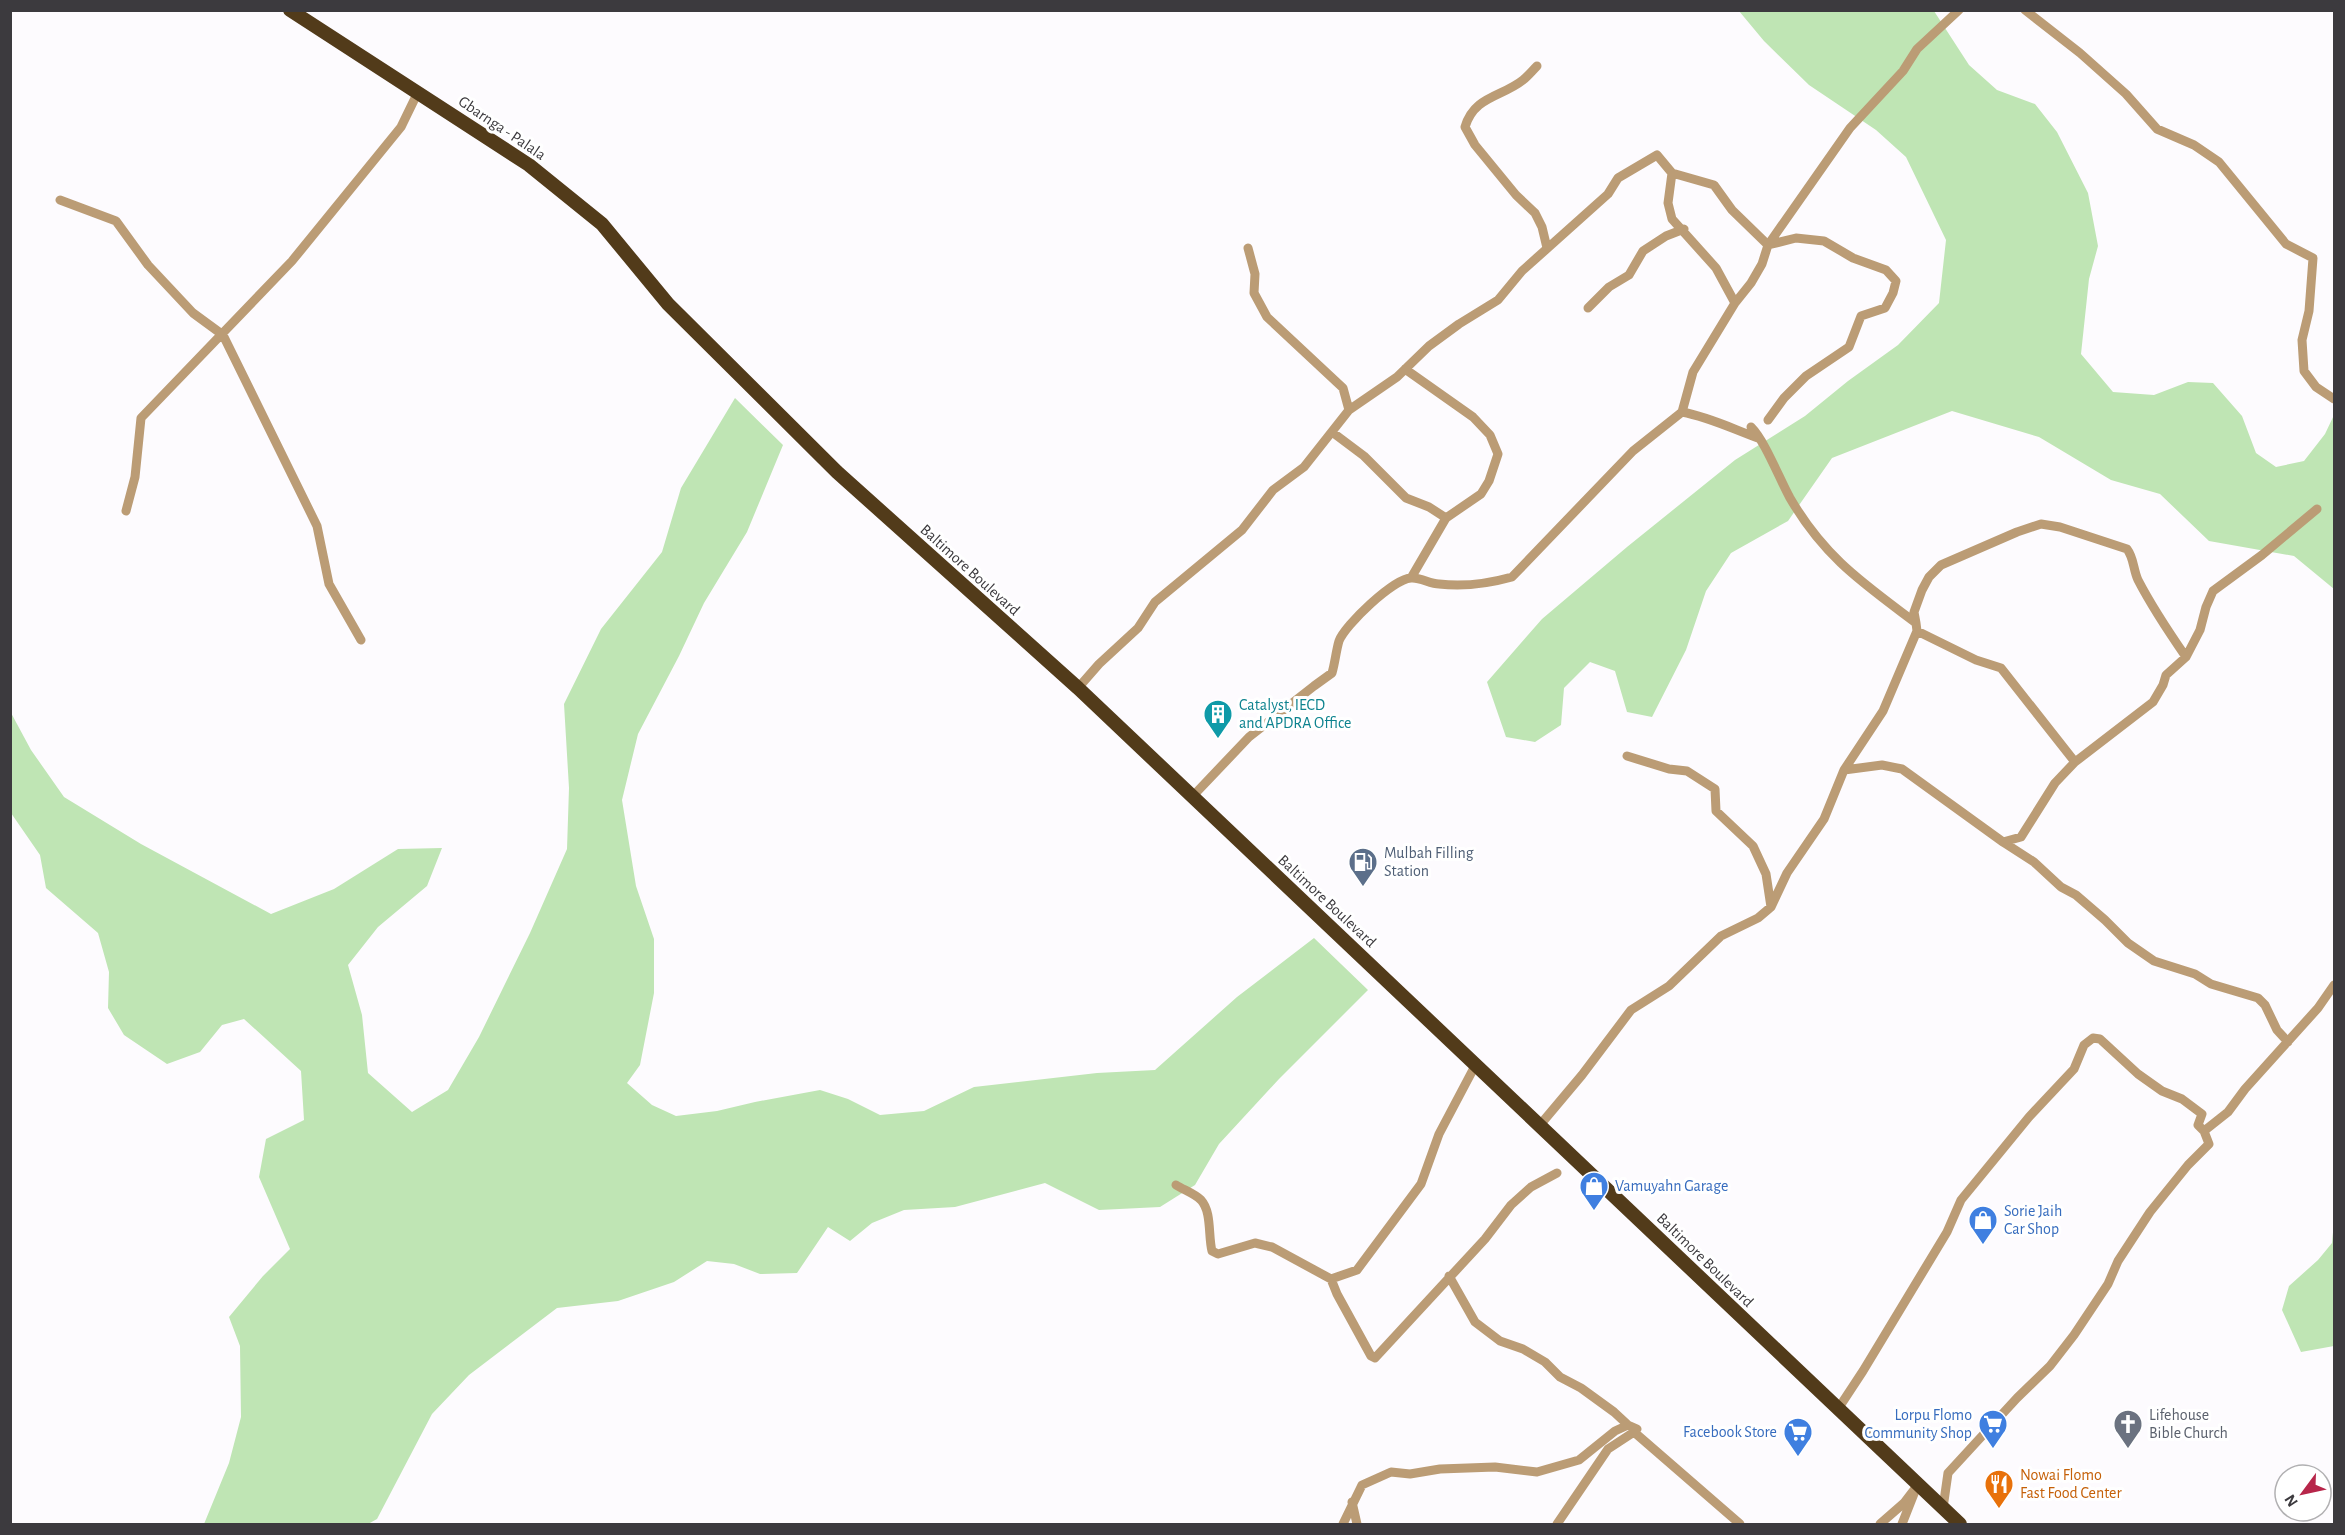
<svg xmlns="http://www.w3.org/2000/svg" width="2345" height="1535" font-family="'Alegreya Sans',sans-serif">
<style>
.green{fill:#bfe5b4}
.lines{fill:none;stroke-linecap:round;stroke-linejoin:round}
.minor{stroke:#bb9c75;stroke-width:9}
.highway{stroke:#523b1a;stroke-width:14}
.labels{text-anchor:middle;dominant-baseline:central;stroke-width:6;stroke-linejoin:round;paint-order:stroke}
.street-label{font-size:16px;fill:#3c3a3e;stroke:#fff}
.culture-label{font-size:16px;fill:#0d838f;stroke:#fff;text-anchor:start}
.service-label{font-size:16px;fill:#4e5e75;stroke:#fff;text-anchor:start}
.shop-label{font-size:16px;fill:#366cbe;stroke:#fff;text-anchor:start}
.worship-label{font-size:16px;fill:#5b616d;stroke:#fff;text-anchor:start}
.food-label{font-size:16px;fill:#c56008;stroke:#fff;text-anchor:start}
</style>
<rect width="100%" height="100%" fill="#fdfbfe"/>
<!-- green -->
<path class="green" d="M 1739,11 L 1934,11 L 1969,65 L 1997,90 L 2035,104 L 2057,132 L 2088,193 L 2098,246 L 2089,279 L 2081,354 L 2113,392 L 2154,395 L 2188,382 L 2213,383 L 2242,416 L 2256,453 L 2276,467 L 2304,461 L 2325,434 L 2334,415 L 2334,589 L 2294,556 L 2209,541 L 2160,494 L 2111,480 L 2039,437 L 1952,411 L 1832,458 L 1788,521 L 1731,553 L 1706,591 L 1686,650 L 1652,717 L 1627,712 L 1615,671 L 1590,662 L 1564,688 L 1561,725 L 1535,742 L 1506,737 L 1487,682 L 1542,619 L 1627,547 L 1735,460 L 1805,416 L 1848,381 L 1898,345 L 1939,303 L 1946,240 L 1906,157 L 1876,130 L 1809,85 L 1764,41 Z
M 735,398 L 783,445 L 747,532 L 704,603 L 679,656 L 638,734 L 622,800 L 636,886 L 654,939 L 654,993 L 640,1065 L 627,1083 L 652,1105 L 676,1116 L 717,1111 L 755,1102 L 820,1090 L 848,1099 L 880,1115 L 924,1111 L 974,1087 L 1097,1073 L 1155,1070 L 1237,997 L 1314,938 L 1368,990 L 1279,1079 L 1219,1144 L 1195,1185 L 1160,1207 L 1099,1210 L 1045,1183 L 955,1207 L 904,1210 L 872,1223 L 850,1241 L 828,1227 L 797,1273 L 760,1274 L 734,1264 L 707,1261 L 674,1282 L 618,1301 L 557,1308 L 469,1375 L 432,1414 L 377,1519 L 368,1524 L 204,1524 L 229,1463 L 241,1417 L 240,1346 L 229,1317 L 263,1276 L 290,1249 L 259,1177 L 266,1139 L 304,1120 L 301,1071 L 244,1019 L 222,1025 L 200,1052 L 167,1064 L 124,1035 L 108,1008 L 109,972 L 98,933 L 46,888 L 40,855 L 11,813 L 10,711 L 31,750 L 64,797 L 141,844 L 271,914 L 334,889 L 398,849 L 442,848 L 427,886 L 378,927 L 348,965 L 362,1015 L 368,1073 L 412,1112 L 448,1090 L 479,1037 L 530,933 L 567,849 L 569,788 L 564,704 L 601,629 L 662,552 L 681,488 Z
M 2334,1221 L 2334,1346 L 2301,1352 L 2282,1310 L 2289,1286 L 2318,1260 L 2332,1243 Z"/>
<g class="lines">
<!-- minor -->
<path class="minor" d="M 2025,10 L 2080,53 L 2126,94 L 2157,129 L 2194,145 L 2219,162 L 2286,244 L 2313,258 L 2309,311 L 2302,340 L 2304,371 L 2316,387 L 2334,399
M 1537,66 C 1532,71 1528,76 1523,80 C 1502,97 1474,96 1465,127 L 1475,145 L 1516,195 L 1535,213 L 1542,227 L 1547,248
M 1672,173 L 1668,203 L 1672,219 L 1716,268 L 1735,303
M 60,200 L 116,221 L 148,265 L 193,313 L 223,335 L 317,526 L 329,584 L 361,640
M 1248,248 L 1255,274 L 1254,293 L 1267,317 L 1343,388 L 1349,410
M 1588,308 L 1609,287 L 1629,275 L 1643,251 L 1666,236 L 1684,229
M 1405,369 L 1473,417 L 1490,435 L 1498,454 L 1489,481 L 1481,494 L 1446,518 L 1411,578
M 1682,412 C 1709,417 1733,429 1758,438
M 1332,432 L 1364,456 L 1406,498 L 1429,507 L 1446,518
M 126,511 L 135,477 L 141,418 L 292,261 L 401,127 L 418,92
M 1916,623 L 1914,612 L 1922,590 L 1929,577 L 1941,565 L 2017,532 L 2041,524 L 2060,527 L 2127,549 C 2134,558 2133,569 2138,580 C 2152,607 2168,631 2186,657
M 1917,631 L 1976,660 L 2001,668 L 2075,762
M 1078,688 L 1099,664 L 1138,628 L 1155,602 L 1242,530 L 1273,490 L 1304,467 L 1349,410 L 1397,377 L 1429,346 L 1459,324 L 1498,300 L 1522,271 L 1608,194 L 1618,178 L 1657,155 L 1672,173 L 1714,185 L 1732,210 L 1768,245 L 1850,128 L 1903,71 L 1917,49 L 1959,10
M 1627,756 L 1669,769 L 1687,771 L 1715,789 L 1716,811 L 1753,846 L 1766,874 L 1771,907
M 1844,770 L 1882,765 L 1902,769 L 2003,842 L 2021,837 L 2055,783 L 2075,762 L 2153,702 L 2163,685 L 2166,675 L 2186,657 L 2200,630 L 2206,607 L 2213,591 L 2262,555 L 2317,509
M 1192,797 L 1249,737 L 1314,686 L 1332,673 C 1335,663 1336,651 1339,641 C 1345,625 1393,579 1411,578 C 1420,577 1430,584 1439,584 C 1464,587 1487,584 1512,577 L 1633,451 L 1682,412 L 1693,372 L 1735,303 L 1751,283 L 1762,264 L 1768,245 L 1796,238 L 1824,241 L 1853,258 L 1886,270 L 1896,281 L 1893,293 L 1885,308 L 1861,316 L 1849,347 L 1806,376 L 1784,398 L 1768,420
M 2003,842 L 2034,862 L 2061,887 L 2076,895 L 2105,920 L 2128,943 L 2154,961 L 2195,974 L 2211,984 L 2258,998 L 2265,1005 L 2277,1030 L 2288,1042
M 1540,1125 L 1582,1075 L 1631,1010 L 1669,986 L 1721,936 L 1758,918 L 1771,907 L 1787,873 L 1824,819 L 1844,770 L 1883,711 L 1917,631 L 1916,623 C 1863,583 1825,558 1790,498 C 1779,478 1765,441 1751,427
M 1176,1185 C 1184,1190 1195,1194 1201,1200 C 1212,1212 1208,1236 1212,1251 L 1218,1254 L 1255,1243 L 1272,1247 L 1331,1279 L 1337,1294 L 1371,1356 L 1375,1358 L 1485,1239 L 1511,1205 L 1531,1187 L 1557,1173
M 1449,1276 L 1475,1322 L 1500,1341 L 1523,1349 L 1545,1362 L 1560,1377 L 1581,1388 L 1614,1412 L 1628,1425
M 1331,1279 L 1357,1270 L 1421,1184 L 1439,1134 L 1476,1064
M 1838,1409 L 1863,1371 L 1947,1232 L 1961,1200 L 2029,1117 L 2074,1069 L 2084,1045 L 2093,1038 L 2100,1039 L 2138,1074 L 2162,1091 L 2182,1099 L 2202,1114 L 2198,1125 L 2204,1131 L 2228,1112 L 2245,1089 L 2318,1008 L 2334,985
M 1352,1502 L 1357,1524
M 1943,1508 L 1948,1473 L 2017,1398 L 2050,1366 L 2074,1335 L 2108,1284 L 2118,1261 L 2150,1212 L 2188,1165 L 2209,1144 L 2204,1131
M 1343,1524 L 1362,1485 L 1391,1472 L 1410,1474 L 1440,1469 L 1495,1467 L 1537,1472 L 1579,1460 L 1615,1431 L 1628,1425 L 1637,1429 L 1634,1432 L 1740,1524
M 1557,1524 L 1608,1449 L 1634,1432
M 1880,1524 L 1904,1503 L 1917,1486 L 1902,1524"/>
<!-- highway -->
<path class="highway" d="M 290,10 L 529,165 L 602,224 L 668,304 L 837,472 L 1078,688 L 1960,1524"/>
</g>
<!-- icons -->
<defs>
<g id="building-pin" transform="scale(1.5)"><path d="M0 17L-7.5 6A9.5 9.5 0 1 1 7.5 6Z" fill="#0f9aa8" stroke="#fff"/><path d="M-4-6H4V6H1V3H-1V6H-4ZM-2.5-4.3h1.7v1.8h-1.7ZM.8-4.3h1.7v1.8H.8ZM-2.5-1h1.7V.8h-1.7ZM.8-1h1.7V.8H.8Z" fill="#fff"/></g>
<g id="fuel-pin" transform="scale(1.5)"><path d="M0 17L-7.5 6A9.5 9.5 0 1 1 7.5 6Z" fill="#5c6f8a" stroke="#fff"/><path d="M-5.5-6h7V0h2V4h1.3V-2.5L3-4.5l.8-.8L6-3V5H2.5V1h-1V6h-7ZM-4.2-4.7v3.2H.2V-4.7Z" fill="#fff"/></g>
<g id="shop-pin" transform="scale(1.5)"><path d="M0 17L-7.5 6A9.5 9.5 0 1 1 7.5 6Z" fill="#3f7fe0" stroke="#fff"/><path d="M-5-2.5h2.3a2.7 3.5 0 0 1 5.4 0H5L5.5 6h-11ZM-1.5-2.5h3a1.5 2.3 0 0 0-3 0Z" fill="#fff"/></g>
<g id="supermarket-pin" transform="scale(1.5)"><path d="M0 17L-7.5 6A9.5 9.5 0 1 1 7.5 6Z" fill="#3f7fe0" stroke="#fff"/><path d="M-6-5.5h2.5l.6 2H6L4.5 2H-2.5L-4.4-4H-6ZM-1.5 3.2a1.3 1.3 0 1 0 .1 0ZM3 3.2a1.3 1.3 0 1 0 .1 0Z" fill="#fff"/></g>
<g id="church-pin" transform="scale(1.5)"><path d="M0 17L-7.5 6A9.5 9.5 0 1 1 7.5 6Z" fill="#6b7280" stroke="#fff"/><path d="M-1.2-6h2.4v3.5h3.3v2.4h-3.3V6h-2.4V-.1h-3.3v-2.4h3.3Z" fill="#fff"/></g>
<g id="restaurant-pin" transform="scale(1.5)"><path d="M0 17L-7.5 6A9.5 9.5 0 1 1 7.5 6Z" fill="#e8710a" stroke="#fff"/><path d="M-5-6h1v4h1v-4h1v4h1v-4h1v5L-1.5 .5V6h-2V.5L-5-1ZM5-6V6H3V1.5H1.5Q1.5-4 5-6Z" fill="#fff"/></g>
</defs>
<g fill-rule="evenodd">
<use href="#building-pin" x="1218" y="714"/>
<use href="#fuel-pin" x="1363" y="862"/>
<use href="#shop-pin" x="1594" y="1186"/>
<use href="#shop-pin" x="1983" y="1220"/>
<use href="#supermarket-pin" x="1993" y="1424"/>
<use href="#church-pin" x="2128" y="1424"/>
<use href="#supermarket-pin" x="1798" y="1432"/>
<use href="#restaurant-pin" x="1999" y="1484"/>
</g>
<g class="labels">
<!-- street labels -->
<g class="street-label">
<text transform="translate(502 128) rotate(34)">Gbarnga - Palala</text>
<text transform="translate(970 570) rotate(42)">Baltimore Boulevard</text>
<text transform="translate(1327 901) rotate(43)">Baltimore Boulevard</text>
<text transform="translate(1705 1260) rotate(44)">Baltimore Boulevard</text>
</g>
<!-- culture labels -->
<g class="culture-label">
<text x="1239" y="705">Catalyst, IECD<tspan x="1239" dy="18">and APDRA Office</tspan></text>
</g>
<!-- service labels -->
<g class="service-label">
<text x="1384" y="853">Mulbah Filling<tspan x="1384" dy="18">Station</tspan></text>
</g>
<!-- shop labels -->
<g class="shop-label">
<text x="1615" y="1186">Vamuyahn Garage</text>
<text x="2004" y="1211">Sorie Jaih<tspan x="2004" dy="18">Car Shop</tspan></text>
<text x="1972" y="1415" text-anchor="end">Lorpu Flomo<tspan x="1972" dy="18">Community Shop</tspan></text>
<text x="1777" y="1432" text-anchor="end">Facebook Store</text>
</g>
<!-- worship labels -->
<g class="worship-label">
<text x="2149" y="1415">Lifehouse<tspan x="2149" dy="18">Bible Church</tspan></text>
</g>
<!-- food labels -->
<g class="food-label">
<text x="2020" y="1475">Nowai Flomo<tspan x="2020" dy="18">Fast Food Center</tspan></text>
</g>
</g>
<!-- border -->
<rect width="2345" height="1535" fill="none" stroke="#3c3a3e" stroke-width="24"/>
<!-- north arrow -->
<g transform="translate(2303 1493) rotate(237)"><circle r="28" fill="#ffffff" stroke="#b1b0b2" stroke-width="1.5"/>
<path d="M0-4.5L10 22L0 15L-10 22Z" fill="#b7264a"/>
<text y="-9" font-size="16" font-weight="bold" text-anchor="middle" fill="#3c3a3e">N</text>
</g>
</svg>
